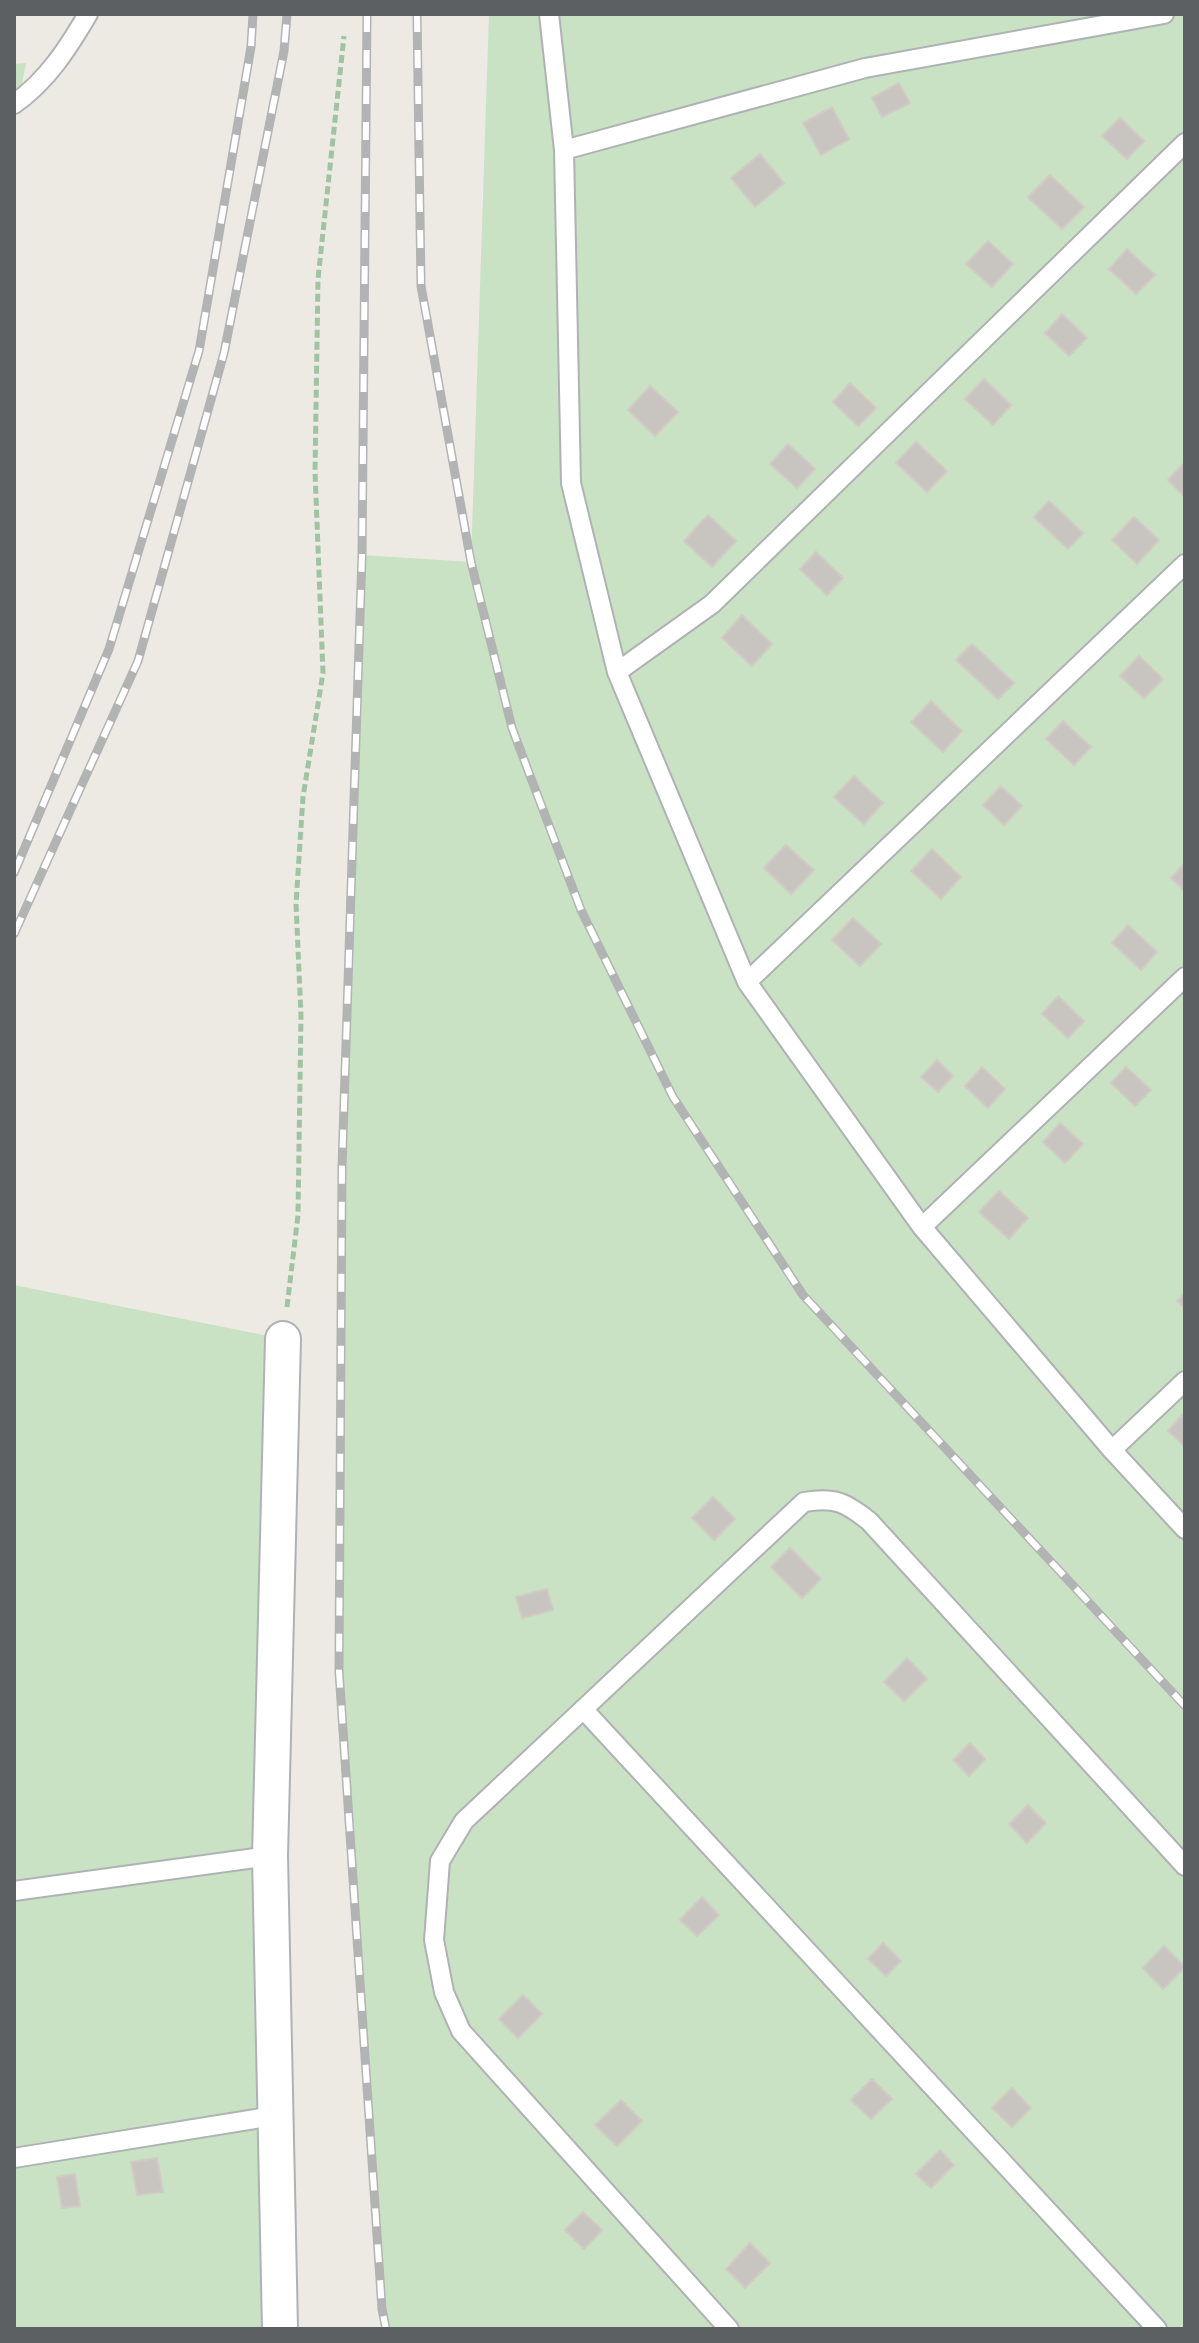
<svg xmlns="http://www.w3.org/2000/svg" width="1199" height="2343" font-family="'Golos Text',sans-serif">
<style>
.green{fill:#c8e2c3}
.building{fill:#c8c5c1;stroke:#d1cbc3;stroke-width:2}
.lines{fill:none;stroke-linecap:round;stroke-linejoin:round}
.service-casing{stroke:#afb2b5;stroke-width:22}
.minor-casing{stroke:#afb2b5;stroke-width:38}
.path{stroke:#9fc4a4;stroke-width:5;stroke-dasharray:8 4;stroke-linecap:butt}
.service{stroke:#fff;stroke-width:18}
.minor{stroke:#fff;stroke-width:34}
.rail-casing{stroke:#b2b3b3;stroke-width:9}
.rail{stroke:#fff;stroke-width:6;stroke-dasharray:18;stroke-linecap:butt}
</style>
<rect width="100%" height="100%" fill="#edeae4"/>
<!-- green -->
<path class="green" d="M 489,14 L 1185,14 L 1185,2329 L 386,2329 L 382,2309 L 339,1671 L 342,1167 L 362,555 L 471,562 Z
M 26,63 L 14,125 L 14,64 Z
M 14,1285 L 283,1339 L 280,2329 L 14,2329 Z"/>
<!-- building -->
<path class="building" d="M 899,83 L 910,103 L 882,117 L 872,98 Z
M 832,107 L 849,139 L 821,155 L 803,123 Z
M 1120,118 L 1144,141 L 1127,159 L 1102,136 Z
M 760,154 L 784,183 L 755,207 L 731,178 Z
M 1050,175 L 1084,207 L 1062,229 L 1028,197 Z
M 988,241 L 1013,264 L 992,287 L 966,264 Z
M 1127,249 L 1155,275 L 1136,294 L 1109,269 Z
M 1062,314 L 1087,338 L 1069,356 L 1045,333 Z
M 984,379 L 1011,405 L 993,425 L 965,399 Z
M 850,383 L 876,408 L 858,426 L 833,402 Z
M 650,386 L 678,412 L 655,436 L 628,410 Z
M 916,442 L 947,471 L 927,492 L 896,463 Z
M 788,444 L 815,469 L 797,488 L 770,464 Z
M 1185,462 L 1185,497 L 1168,480 Z
M 1049,501 L 1083,533 L 1068,549 L 1034,517 Z
M 708,515 L 736,541 L 712,567 L 684,541 Z
M 1134,517 L 1159,540 L 1137,564 L 1112,540 Z
M 816,552 L 843,578 L 827,595 L 800,569 Z
M 742,615 L 772,644 L 752,666 L 722,638 Z
M 972,644 L 1014,683 L 998,699 L 956,660 Z
M 1139,656 L 1163,679 L 1144,698 L 1120,676 Z
M 931,701 L 962,731 L 943,752 L 911,722 Z
M 1063,721 L 1091,747 L 1074,765 L 1046,739 Z
M 854,776 L 883,803 L 864,824 L 834,797 Z
M 1001,786 L 1022,806 L 1004,825 L 983,805 Z
M 786,845 L 814,870 L 791,894 L 764,868 Z
M 932,849 L 961,877 L 941,899 L 911,871 Z
M 1185,863 L 1185,891 L 1171,878 Z
M 853,918 L 881,944 L 860,966 L 832,940 Z
M 1128,925 L 1157,952 L 1141,970 L 1112,943 Z
M 1058,996 L 1084,1021 L 1068,1038 L 1042,1014 Z
M 937,1060 L 953,1076 L 938,1092 L 921,1077 Z
M 982,1067 L 1005,1089 L 988,1108 L 965,1086 Z
M 1126,1067 L 1151,1090 L 1135,1106 L 1111,1083 Z
M 1060,1123 L 1083,1144 L 1065,1163 L 1043,1142 Z
M 999,1191 L 1028,1218 L 1009,1239 L 979,1212 Z
M 1185,1293 L 1185,1308 L 1177,1301 Z
M 1182,1415 L 1185,1418 L 1185,1447 L 1168,1431 Z
M 713,1497 L 735,1519 L 714,1540 L 692,1518 Z
M 790,1548 L 821,1579 L 802,1598 L 771,1567 Z
M 547,1589 L 553,1610 L 522,1618 L 516,1597 Z
M 907,1658 L 927,1679 L 904,1701 L 884,1682 Z
M 970,1743 L 985,1759 L 969,1776 L 953,1760 Z
M 1028,1805 L 1046,1823 L 1027,1843 L 1009,1824 Z
M 702,1897 L 719,1915 L 697,1936 L 680,1920 Z
M 883,1943 L 901,1961 L 886,1976 L 868,1959 Z
M 1164,1946 L 1185,1967 L 1163,1989 L 1143,1968 Z
M 523,1995 L 542,2014 L 518,2038 L 499,2019 Z
M 872,2079 L 892,2099 L 871,2119 L 851,2100 Z
M 1012,2088 L 1031,2108 L 1012,2127 L 992,2108 Z
M 621,2100 L 642,2121 L 617,2146 L 595,2125 Z
M 940,2150 L 954,2165 L 931,2188 L 916,2174 Z
M 157,2158 L 163,2192 L 137,2195 L 131,2162 Z
M 75,2174 L 80,2206 L 62,2208 L 57,2177 Z
M 583,2212 L 602,2230 L 584,2249 L 565,2230 Z
M 750,2243 L 770,2263 L 745,2288 L 726,2269 Z"/>
<g class="lines">
<!-- service casing -->
<g class="service-casing">
<path id="service" d="M 549,14 L 564,150 L 571,483 L 617,672 L 747,982 L 922,1227 L 1112,1450 L 1185,1529
M 14,104 C 47,81 68,48 88,14
M 564,150 L 865,68 L 1164,14
M 617,672 L 712,604 L 1185,143
M 747,982 L 1185,564
M 922,1227 L 1185,977
M 1112,1450 L 1185,1381
M 583,1709 L 1157,2329
M 14,1891 L 270,1856
M 14,2158 L 274,2116
M 729,2329 L 461,2031 L 444,1992 L 434,1940 L 440,1861 L 464,1821 L 804,1502 C 835,1497 845,1502 869,1521 L 1185,1866"/>
</g>
<!-- minor casing -->
<g class="minor-casing">
<path id="minor" d="M 280,2329 L 270,1856 L 283,1339"/>
</g>
<!-- path -->
<path class="path" d="M 287,1307 L 298,1215 L 301,1016 L 296,904 L 303,797 L 323,673 L 315,472 L 318,279 L 344,36"/>
<!-- service -->
<use href="#service" class="service"/>
<!-- minor -->
<use href="#minor" class="minor"/>
<!-- rail casing -->
<g class="rail-casing">
<path id="rail" d="M 367,14 L 362,555 L 342,1167 L 339,1671 L 382,2309 L 386,2329
M 417,14 L 421,286 L 471,562 L 512,728 L 581,910 L 673,1097 L 803,1295 L 1185,1706
M 14,873 L 109,649 L 199,351 L 251,47 L 253,14
M 14,934 L 138,661 L 224,353 L 284,51 L 287,14"/>
</g>
<!-- rail -->
<use href="#rail" class="rail"/>
</g>
<!-- border -->
<rect width="1199" height="2343" fill="none" stroke="#5c6063" stroke-width="32"/>
</svg>
